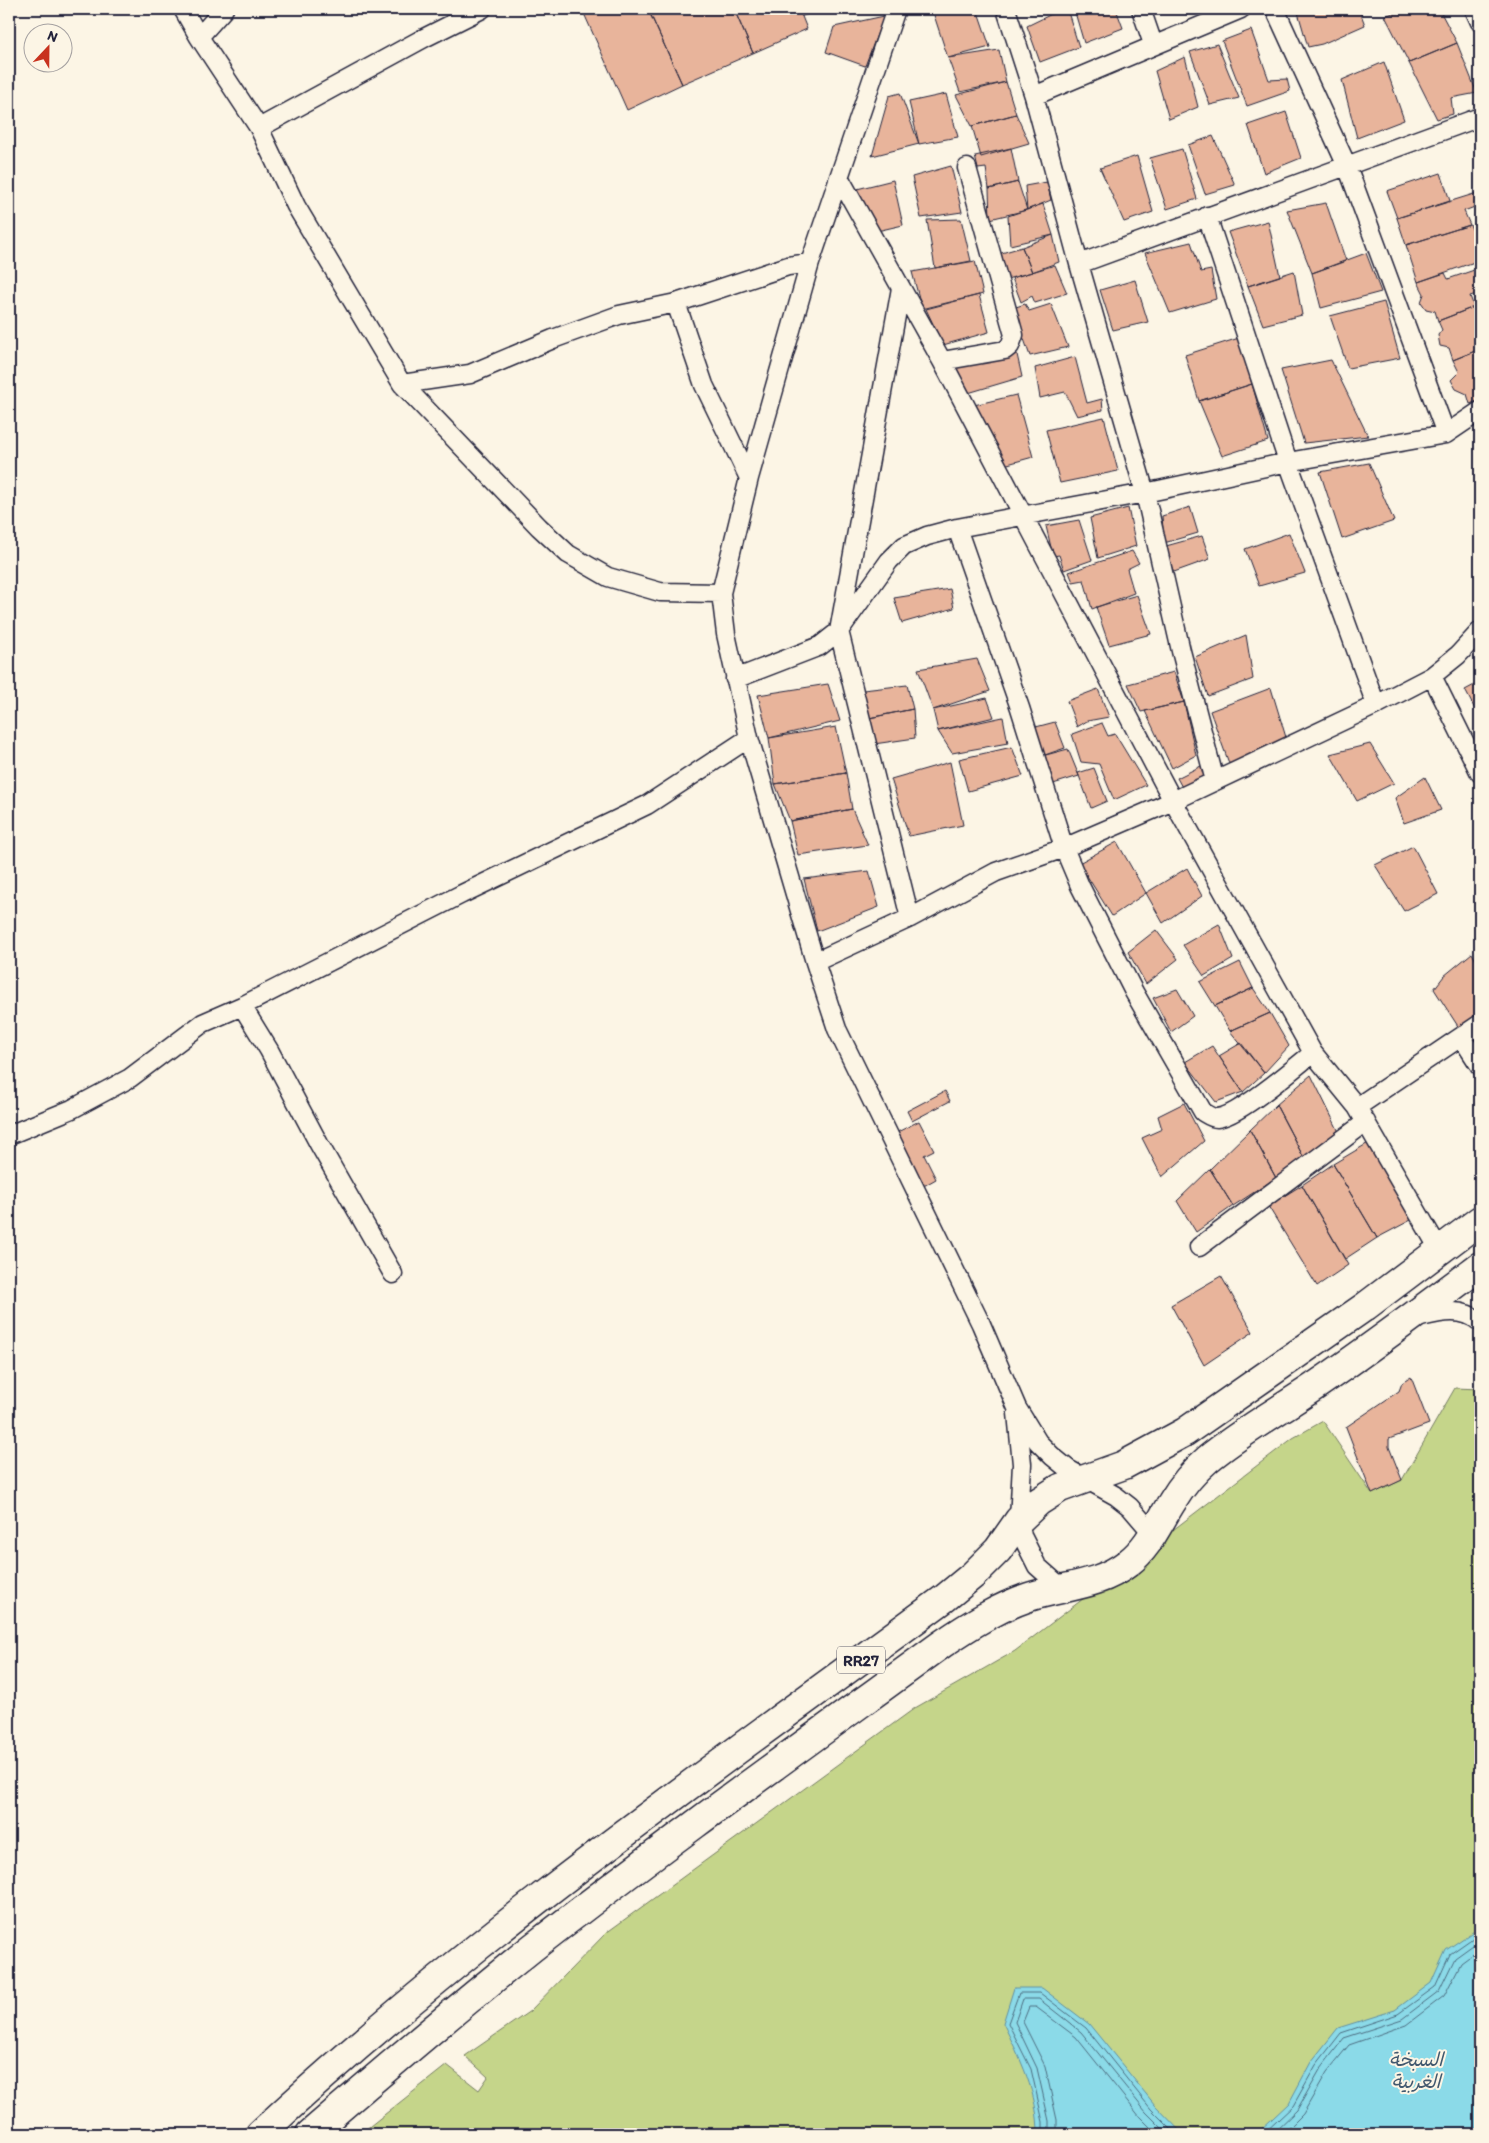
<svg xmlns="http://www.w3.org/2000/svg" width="1489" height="2143" font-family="Itim,'Playpen Sans Arabic',sans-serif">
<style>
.green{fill:#c5d58a;stroke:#747c62}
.water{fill:#8bdae8;stroke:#6190a3}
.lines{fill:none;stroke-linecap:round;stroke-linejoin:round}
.shore{stroke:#4c6c80;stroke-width:1}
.building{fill:#e8b49b;stroke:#22223b}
.street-casing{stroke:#22223b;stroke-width:21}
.highway-casing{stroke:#22223b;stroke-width:31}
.street{stroke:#fcf5e5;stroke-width:18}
.highway{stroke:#fcf5e5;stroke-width:28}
.labels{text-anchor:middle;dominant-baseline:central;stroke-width:4;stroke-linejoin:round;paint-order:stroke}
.shield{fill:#fcf5e5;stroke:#63616e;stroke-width:1}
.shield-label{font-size:16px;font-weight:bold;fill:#22223b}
.water-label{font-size:19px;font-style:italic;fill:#42596f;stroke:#fcf5e5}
</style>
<rect width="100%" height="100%" fill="#fcf5e5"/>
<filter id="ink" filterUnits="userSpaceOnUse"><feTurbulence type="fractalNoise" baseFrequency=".02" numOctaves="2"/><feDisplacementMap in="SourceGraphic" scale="10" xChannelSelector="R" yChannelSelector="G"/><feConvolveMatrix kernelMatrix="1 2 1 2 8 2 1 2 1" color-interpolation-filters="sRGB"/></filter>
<g filter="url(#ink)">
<!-- green -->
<path class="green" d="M 1455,1388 L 1480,1389 L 1480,2134 L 360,2134 L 447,2065 L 479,2090 L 488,2077 L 465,2056 L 530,2011 L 606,1933 L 915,1708 L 1015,1651 L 1293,1438 L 1323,1421 L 1372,1494 L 1402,1480 Z"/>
<!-- water -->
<path class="water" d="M 1480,1927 L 1480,2134 L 1251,2134 L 1257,2133 L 1289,2103 L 1311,2062 L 1338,2028 L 1395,2010 L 1431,1983 L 1446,1950 Z
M 1014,1988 L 1042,1988 L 1089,2024 L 1155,2105 L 1183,2134 L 1038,2134 C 1038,2094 1020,2058 1003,2023 Z"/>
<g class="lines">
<!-- shore -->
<path class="shore" d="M 1043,2134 L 1043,2122 L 1031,2069 L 1008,2023 L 1019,1993 L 1040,1993 L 1086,2028 L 1151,2109 L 1176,2134
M 1049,2134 L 1049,2121 L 1037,2068 L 1015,2022 L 1023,1999 L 1039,1999 L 1081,2032 L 1146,2112 L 1168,2134
M 1057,2134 L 1057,2120 L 1045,2066 L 1023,2022 L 1029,2007 L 1036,2007 L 1076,2037 L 1140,2117 L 1157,2134
M 1263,2134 L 1293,2106 L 1316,2065 L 1341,2033 L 1398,2014 L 1435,1987 L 1450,1954 L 1480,1933
M 1272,2134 L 1297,2110 L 1321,2068 L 1344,2038 L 1402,2019 L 1439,1991 L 1455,1958 L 1480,1940
M 1283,2134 L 1303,2114 L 1327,2072 L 1349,2045 L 1406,2025 L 1444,1996 L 1461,1963 L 1480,1949"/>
</g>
<!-- building -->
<path class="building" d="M 582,9 L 648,9 L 682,84 L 627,110 Z
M 648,9 L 734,9 L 753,53 L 682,84 Z
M 734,9 L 799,9 L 807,29 L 753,53 Z
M 799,9 L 826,9 L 802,16 Z
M 932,9 L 977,9 L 990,47 L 948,58 Z
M 1062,9 L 1067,9 L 1079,47 L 1040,62 L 1027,26 Z
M 1074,9 L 1116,9 L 1123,28 L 1084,43 Z
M 1297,9 L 1359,9 L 1365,25 L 1322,44 L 1308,47 Z
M 1404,9 L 1439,9 L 1457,43 L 1409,63 L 1385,16 Z
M 884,16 L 865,66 L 826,52 L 834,27 Z
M 1251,30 L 1269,80 L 1287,79 L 1290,91 L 1247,106 L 1222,41 Z
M 1457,43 L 1477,93 L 1451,98 L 1453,114 L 1437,119 L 1409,63 Z
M 1217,44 L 1239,98 L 1210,105 L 1190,52 Z
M 999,50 L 1006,82 L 960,92 L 948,58 Z
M 1185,57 L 1198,107 L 1169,119 L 1155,71 Z
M 1384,62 L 1404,120 L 1357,138 L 1342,80 Z
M 1006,82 L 1016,114 L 972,126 L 956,95 Z
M 900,93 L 919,144 L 872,156 L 889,96 Z
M 946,94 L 958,137 L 919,144 L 909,102 Z
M 1286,112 L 1301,158 L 1264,173 L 1248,125 Z
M 1016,114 L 1029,143 L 981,157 L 972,126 Z
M 1213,136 L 1235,185 L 1205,194 L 1188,145 Z
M 1011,148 L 1018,182 L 989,189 L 986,168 L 978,169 L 975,156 Z
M 1182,149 L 1197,199 L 1167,209 L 1150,158 Z
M 1137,156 L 1153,212 L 1124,222 L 1100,168 Z
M 951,166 L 962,212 L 921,218 L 912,177 Z
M 1441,173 L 1450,201 L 1397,218 L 1387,191 Z
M 893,180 L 903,225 L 877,231 L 857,189 Z
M 1018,182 L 1027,210 L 990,219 L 989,189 Z
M 1047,182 L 1051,200 L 1027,210 L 1025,186 Z
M 1477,193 L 1480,198 L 1480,205 L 1464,211 L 1470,225 L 1406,245 L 1397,218 Z
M 1326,203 L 1346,261 L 1312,273 L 1287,210 Z
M 1043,204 L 1053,235 L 1010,245 L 1008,216 Z
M 961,219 L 971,261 L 935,268 L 927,220 Z
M 1268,221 L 1280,276 L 1248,286 L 1228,232 Z
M 1470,225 L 1476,237 L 1480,236 L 1480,260 L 1418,282 L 1406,245 Z
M 1053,235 L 1059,262 L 1032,272 L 1022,247 Z
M 1191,242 L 1201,272 L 1211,270 L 1216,299 L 1170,313 L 1145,253 Z
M 1022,247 L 1032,272 L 1007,279 L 998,254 Z
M 1366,253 L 1381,292 L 1321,308 L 1312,273 Z
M 975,261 L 983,294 L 922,309 L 912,272 Z
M 1055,265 L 1067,293 L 1035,303 L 1032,296 L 1021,302 L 1012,278 Z
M 1480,268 L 1480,293 L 1470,296 L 1474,307 L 1438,321 L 1435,311 L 1426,309 L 1421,302 L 1424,294 L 1418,282 L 1445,273 L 1448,279 Z
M 1294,271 L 1302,315 L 1263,325 L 1248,286 Z
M 1135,280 L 1148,322 L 1113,330 L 1100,290 Z
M 979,295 L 989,332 L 943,345 L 926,309 Z
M 1384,302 L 1400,358 L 1348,368 L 1330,316 Z
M 1025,304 L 1029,311 L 1051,304 L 1068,347 L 1030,356 L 1013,308 Z
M 1474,307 L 1478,318 L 1480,317 L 1480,349 L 1453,360 L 1449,348 L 1440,346 L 1438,335 L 1442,330 L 1438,321 Z
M 1239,338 L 1252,384 L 1199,401 L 1185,355 Z
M 1480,349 L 1480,400 L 1470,404 L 1467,394 L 1456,389 L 1451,380 L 1459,372 L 1453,360 Z
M 1016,350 L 1022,377 L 968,393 L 951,365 Z
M 1075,357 L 1087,403 L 1102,399 L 1103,410 L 1077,416 L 1065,392 L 1040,398 L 1035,368 Z
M 1331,360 L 1368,436 L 1304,443 L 1281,370 Z
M 1252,384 L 1268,441 L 1222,456 L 1199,401 Z
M 1016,395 L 1033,457 L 1004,465 L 974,405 Z
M 1104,417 L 1118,471 L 1060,483 L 1046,430 Z
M 1369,463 L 1394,521 L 1342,539 L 1320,472 Z
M 1190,507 L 1198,533 L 1164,543 L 1162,516 Z
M 1128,508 L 1136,546 L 1098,558 L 1090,518 Z
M 1079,520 L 1092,560 L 1064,570 L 1059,555 L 1053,556 L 1046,526 Z
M 1289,533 L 1305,573 L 1259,586 L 1245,549 Z
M 1202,536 L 1210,559 L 1174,572 L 1168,559 L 1166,546 Z
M 1132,551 L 1139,563 L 1127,569 L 1134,593 L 1092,609 L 1084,580 L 1073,582 L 1069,572 Z
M 950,589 L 954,608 L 902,623 L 894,598 Z
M 1137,595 L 1151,634 L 1109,645 L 1096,607 Z
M 1246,635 L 1253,679 L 1208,696 L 1195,657 Z
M 977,659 L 990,691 L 933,710 L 918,669 Z
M 1174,672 L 1184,702 L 1141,712 L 1128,684 Z
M 1480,682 L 1480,719 L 1465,690 Z
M 828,684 L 840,721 L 769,738 L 758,695 Z
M 907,685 L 913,709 L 869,718 L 863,690 Z
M 1271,688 L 1288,744 L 1230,766 L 1210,711 Z
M 1098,689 L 1109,717 L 1087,721 L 1077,727 L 1067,701 Z
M 987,698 L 994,717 L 938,731 L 933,710 Z
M 1184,702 L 1196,755 L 1172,768 L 1145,711 Z
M 913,709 L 915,738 L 874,744 L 869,718 Z
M 1003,717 L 1008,743 L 952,753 L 938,731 Z
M 1055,722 L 1065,748 L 1042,756 L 1032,728 Z
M 1102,723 L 1108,736 L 1115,734 L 1146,785 L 1114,800 L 1099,764 L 1081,762 L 1072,734 Z
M 836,727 L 846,773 L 775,784 L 769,738 Z
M 1370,744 L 1394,783 L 1357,801 L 1330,754 Z
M 1012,747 L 1023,776 L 968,791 L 959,759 Z
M 1068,749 L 1079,776 L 1050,785 L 1042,756 Z
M 950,762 L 963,825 L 909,836 L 891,779 Z
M 1205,764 L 1210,776 L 1184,791 L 1177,778 Z
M 1094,768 L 1107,801 L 1091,808 L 1078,773 Z
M 846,773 L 852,809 L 790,821 L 775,784 Z
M 1425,777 L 1441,810 L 1404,823 L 1395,798 Z
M 852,809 L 868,845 L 798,855 L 790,821 Z
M 1117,842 L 1146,893 L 1112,916 L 1079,863 Z
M 1413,846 L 1438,894 L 1404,911 L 1375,865 Z
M 1187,868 L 1202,896 L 1163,923 L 1146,893 Z
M 869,871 L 879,907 L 817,931 L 804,879 Z
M 1219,924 L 1233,959 L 1204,976 L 1183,945 Z
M 1156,930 L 1178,959 L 1146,984 L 1128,952 Z
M 1472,953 L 1480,968 L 1480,1021 L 1463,1034 L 1434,989 L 1444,976 Z
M 1240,962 L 1253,988 L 1215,1006 L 1200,982 Z
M 1253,988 L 1270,1013 L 1230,1031 L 1215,1006 Z
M 1177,989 L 1193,1016 L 1171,1032 L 1153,998 Z
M 1270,1013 L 1289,1046 L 1264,1073 L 1230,1031 Z
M 1241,1043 L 1264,1073 L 1243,1092 L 1219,1056 Z
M 1212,1046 L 1243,1092 L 1216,1102 L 1185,1062 Z
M 1311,1075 L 1341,1136 L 1305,1160 L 1276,1105 Z
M 945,1091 L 950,1101 L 912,1121 L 907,1111 Z
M 1184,1103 L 1204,1141 L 1162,1177 L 1142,1138 L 1162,1129 L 1158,1116 Z
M 1276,1105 L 1305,1160 L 1276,1178 L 1250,1130 Z
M 919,1121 L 934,1150 L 924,1155 L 936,1179 L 920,1188 L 892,1135 Z
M 1250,1130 L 1276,1178 L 1233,1206 L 1210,1169 Z
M 1370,1142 L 1411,1220 L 1377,1238 L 1333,1164 Z
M 1333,1164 L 1377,1238 L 1345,1259 L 1302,1185 Z
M 1210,1169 L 1233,1206 L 1196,1232 L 1177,1201 Z
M 1302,1185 L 1348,1265 L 1317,1286 L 1268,1206 Z
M 1221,1276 L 1253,1332 L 1204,1365 L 1171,1305 Z
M 1411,1377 L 1429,1424 L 1389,1439 L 1389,1447 L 1402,1480 L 1372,1494 L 1346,1427 L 1399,1391 L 1402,1383 Z"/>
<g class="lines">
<!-- street casing -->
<g class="street-casing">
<path id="street" d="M 183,9 L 199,37 L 259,128 L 296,206 L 402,384 L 470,374 L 553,339 L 619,315 L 676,303 L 788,266 L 810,263
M 896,9 L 810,263 L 749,478 L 721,593 L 726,634 L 749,738 L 815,962 L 837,1029 L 981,1324 L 1017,1408 L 1038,1442 L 1052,1456 L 1068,1469 L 1116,1496 L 1130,1507 L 1154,1535
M 1006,9 L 1034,96 L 1079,264 L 1145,493 L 1181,651 L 1215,781
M 1141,9 L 1153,44
M 1275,9 L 1347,166 L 1446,434
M 1474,9 L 1480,22
M 199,37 L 224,9
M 1034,96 L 1241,9
M 259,128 L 424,38 L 482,9
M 839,177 L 942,361 L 1173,801 L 1313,1053 L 1357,1107 L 1440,1251
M 1207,216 L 1288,462 L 1376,705
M 1079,264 L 1480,117
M 901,288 L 839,631 L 910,918
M 676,303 L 704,385 L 749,478
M 942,361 L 1005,350 L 1010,346 L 1014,335 L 967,168
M 402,384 L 539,527 L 568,554 L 608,577 L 660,592 L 721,593
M 957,528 L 1020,708 L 1064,848 L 1080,886 L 1134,992 L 1203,1112 C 1208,1115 1212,1118 1217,1118 C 1238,1117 1295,1067 1313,1053
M 1432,676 L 1480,773
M 735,679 L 820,646 L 839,631 L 889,561 L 904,546 L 927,536 L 957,528 L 1145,493 L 1288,462 L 1446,434 L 1480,411
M 815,962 L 910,918 L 996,872 L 1064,848 L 1173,801 L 1376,705 L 1432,676 L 1458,655 L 1480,631
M 242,1006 L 269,1050 L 319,1144 L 393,1274
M 1462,1038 L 1480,1066
M 1357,1107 L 1480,1024
M 9,1135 L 72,1109 L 130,1078 L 203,1023 L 242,1006 L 462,894 L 647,805 L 749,738
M 1199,1247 L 1366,1122
M 1416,1318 C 1439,1313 1461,1306 1480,1322
M 1017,1413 L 1022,1464 L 1019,1520 L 1022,1536 L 1037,1566 L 1062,1588"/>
</g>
<!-- highway casing -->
<g class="highway-casing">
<path id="highway" d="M 260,2134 C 472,1936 711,1770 945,1598 L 973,1575 L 998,1550 L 1019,1520 L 1038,1502 L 1060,1488 L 1124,1465 L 1185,1432 L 1366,1306 L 1480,1220
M 310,2134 C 383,2071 457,2008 532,1948 C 666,1843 805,1744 942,1644 C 970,1625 997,1608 1029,1597 C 1063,1586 1099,1586 1128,1563 C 1149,1547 1158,1524 1172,1502 C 1181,1487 1194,1471 1208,1459 C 1243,1430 1284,1408 1321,1382 C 1375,1345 1428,1305 1480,1266"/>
</g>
<!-- street -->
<use href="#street" class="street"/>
<!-- highway -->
<use href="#highway" class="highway"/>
</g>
</g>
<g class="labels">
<!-- shield labels -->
<rect class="shield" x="837" y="1646.5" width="48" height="27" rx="4"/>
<g class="shield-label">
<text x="861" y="1660">RR27</text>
</g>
<!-- water labels -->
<g class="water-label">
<text x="1416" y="2059">السبخة<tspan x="1416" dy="22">الغربية</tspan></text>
</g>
</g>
<!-- margin -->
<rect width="1489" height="2143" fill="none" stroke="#fcf5e5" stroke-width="30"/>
<rect x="15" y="15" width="1459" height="2113" fill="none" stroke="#22223b" stroke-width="2" filter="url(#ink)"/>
<!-- north arrow -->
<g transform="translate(48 48) rotate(22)"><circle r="24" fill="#fcf5e5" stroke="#a5a1a1"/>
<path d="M0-4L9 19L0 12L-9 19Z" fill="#c8321e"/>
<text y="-8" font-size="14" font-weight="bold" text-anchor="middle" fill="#22223b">N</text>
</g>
</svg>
